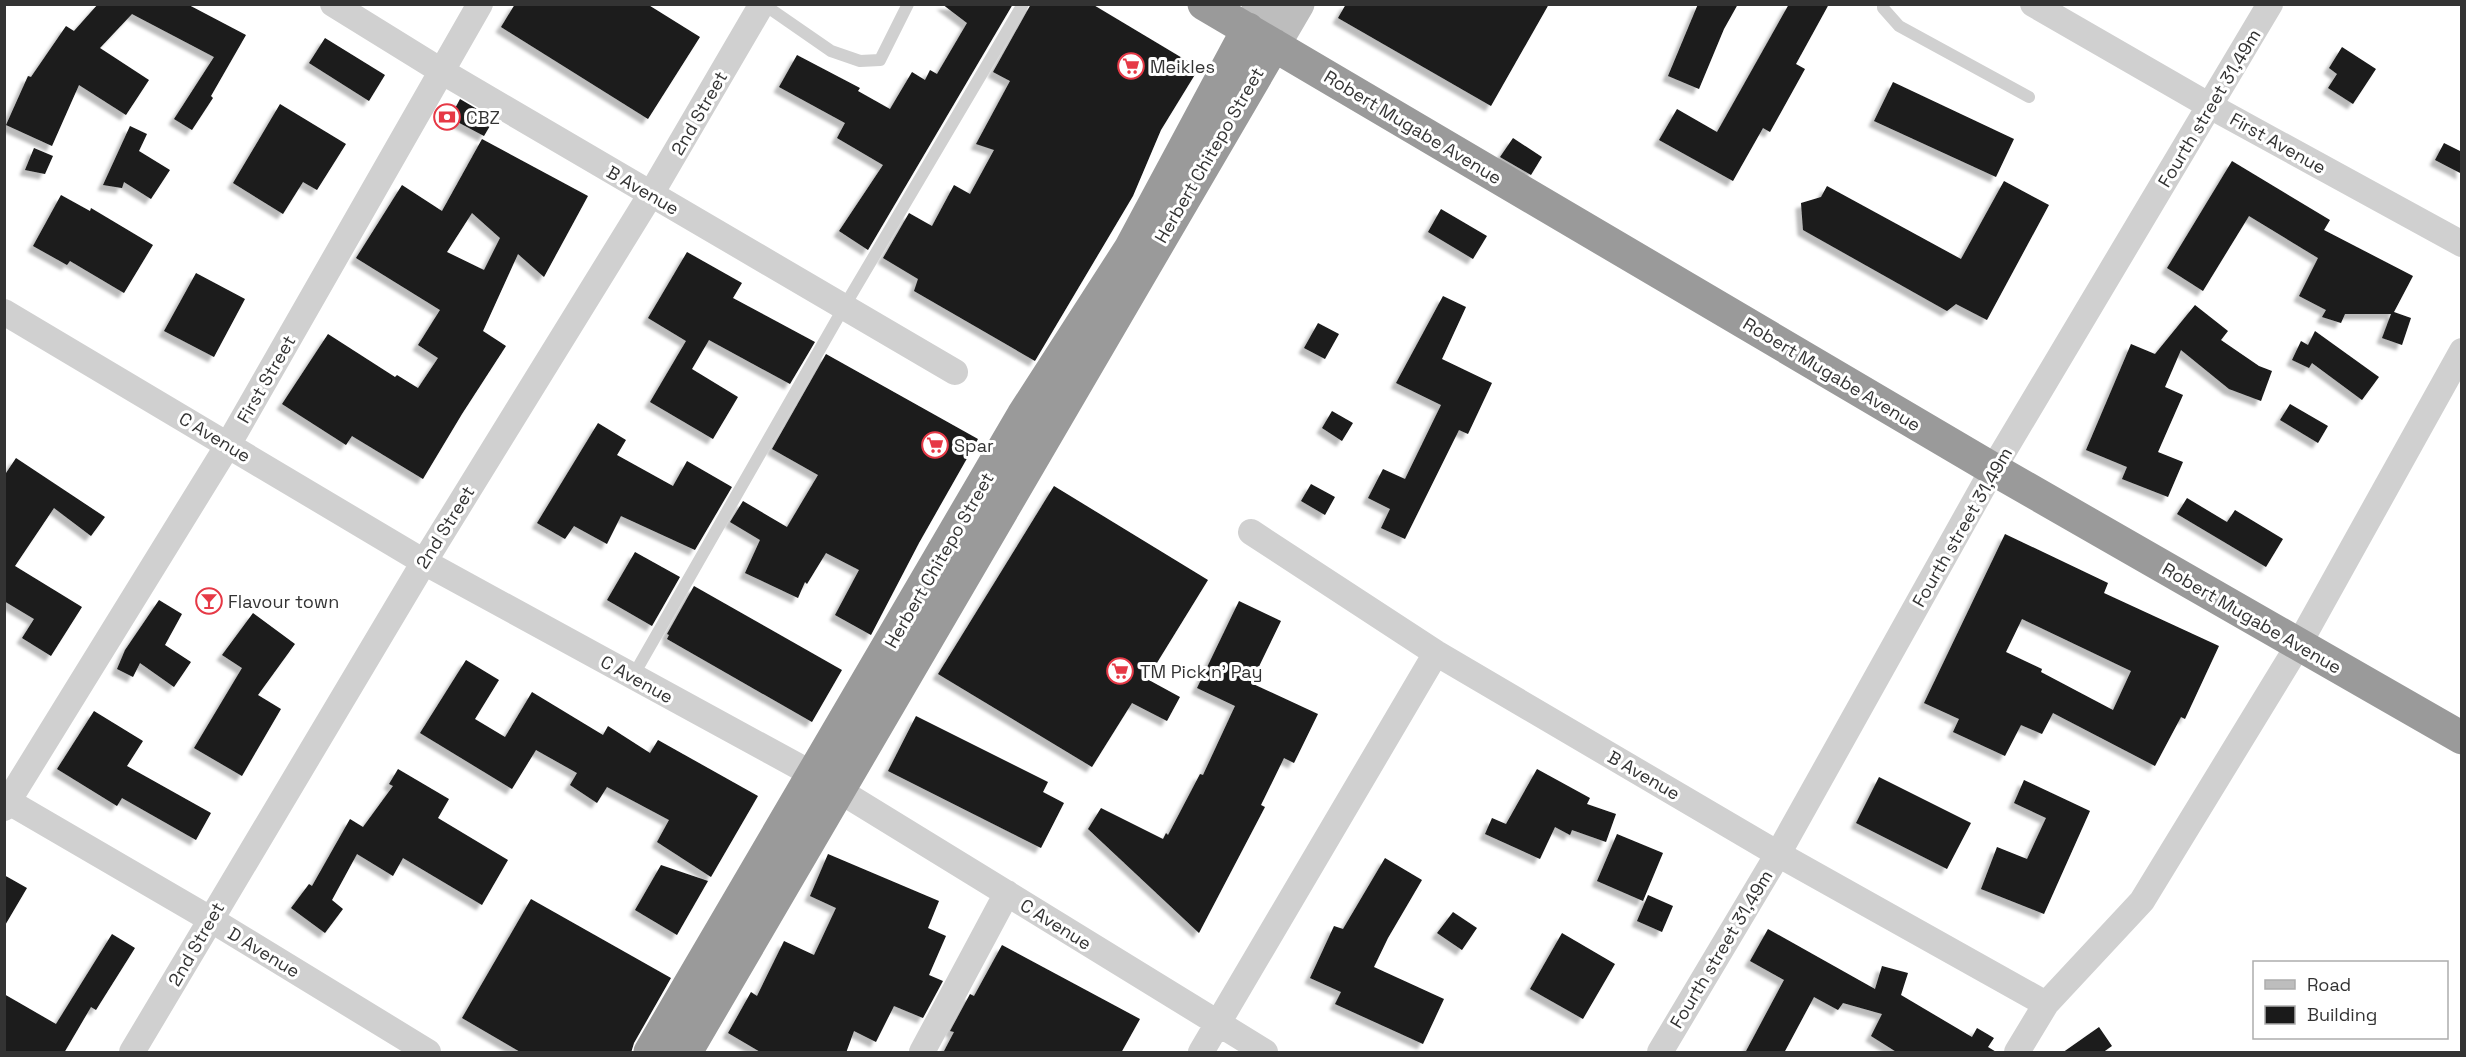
<svg xmlns="http://www.w3.org/2000/svg" width="2466" height="1057" font-family="'Space Grotesk',sans-serif">
<style>
.building{fill:#1a1a1a;fill-rule:evenodd;filter:url(#shadow)}
.lines{fill:none;stroke-linecap:round;stroke-linejoin:round}
.lane{stroke:#d0d0d0;stroke-width:12}
.street{stroke:#d0d0d0;stroke-width:26}
.secondary{stroke:#bdbdbd;stroke-width:33}
.highway{stroke:#9a9a9a;stroke-width:33}
.labels{text-anchor:middle;dominant-baseline:central;stroke-width:6;stroke-linejoin:round;paint-order:stroke}
.poi-label{font-size:18px;fill:#333;stroke:#fff;text-anchor:start}
.street-label{font-size:18px;fill:#333;stroke:#fff}
</style>
<defs>
<filter id="shadow"><feDropShadow dx="-5.5" dy="5.5" stdDeviation="1.5" flood-color="#0004"/></filter>
</defs>
<rect width="100%" height="100%" fill="#fff"/>
<!-- building -->
<path class="building" d="M 98,4 L 187,4 L 246,35 L 211,96 L 213,98 L 192,130 L 174,119 L 214,57 L 132,14 L 100,48 L 149,80 L 126,115 L 79,85 L 52,146 L 6,125 L 28,76 L 31,77 L 66,26 L 74,31 Z
M 515,4 L 647,4 L 700,37 L 648,119 L 501,27 Z
M 942,4 L 1013,4 L 868,250 L 839,231 L 883,165 L 837,138 L 845,123 L 779,87 L 797,55 L 860,88 L 858,91 L 890,109 L 912,72 L 925,80 L 930,70 L 937,74 L 967,23 Z
M 1031,4 L 1092,4 L 1199,68 L 1161,130 L 1133,196 L 1035,361 L 914,291 L 918,279 L 883,258 L 909,213 L 932,226 L 954,185 L 970,194 L 994,150 L 976,144 L 1010,81 L 993,72 Z
M 1346,4 L 1549,4 L 1491,106 L 1338,18 Z
M 1698,4 L 1738,4 L 1724,29 L 1699,89 L 1668,76 Z
M 1789,4 L 1829,4 L 1796,64 L 1805,69 L 1770,132 L 1763,128 L 1733,181 L 1659,140 L 1677,109 L 1717,132 Z
M 325,38 L 385,75 L 369,101 L 309,63 Z
M 2342,47 L 2376,69 L 2353,104 L 2328,88 L 2337,74 L 2329,68 Z
M 1893,82 L 2014,139 L 1996,177 L 1874,121 Z
M 460,99 L 494,119 L 484,136 L 450,118 Z
M 280,104 L 346,144 L 317,190 L 303,182 L 283,214 L 233,183 Z
M 130,126 L 147,134 L 139,151 L 170,170 L 151,199 L 124,182 L 122,188 L 103,185 Z
M 1513,138 L 1542,157 L 1531,175 L 1500,157 Z
M 482,139 L 588,196 L 544,277 L 518,254 L 483,331 L 506,346 L 462,414 L 423,479 L 352,436 L 346,445 L 282,404 L 328,334 L 395,377 L 397,375 L 418,388 L 438,358 L 418,345 L 440,310 L 356,258 L 402,185 L 442,211 ZM 472,213 L 500,238 L 484,270 L 447,252 Z
M 2444,143 L 2462,152 L 2462,174 L 2435,160 Z
M 34,148 L 53,156 L 45,174 L 25,170 Z
M 2232,161 L 2330,220 L 2324,230 L 2413,276 L 2394,312 L 2411,318 L 2402,345 L 2382,338 L 2391,314 L 2345,314 L 2341,323 L 2322,317 L 2326,310 L 2299,296 L 2318,258 L 2249,216 L 2203,291 L 2167,268 Z
M 2004,181 L 2049,205 L 1987,320 L 1956,304 L 1947,311 L 1803,230 L 1801,203 L 1821,197 L 1827,186 L 1961,259 Z
M 61,195 L 90,211 L 91,208 L 153,245 L 124,293 L 70,261 L 67,265 L 33,246 Z
M 1441,209 L 1487,236 L 1473,259 L 1428,232 Z
M 687,252 L 742,283 L 733,298 L 815,342 L 790,384 L 709,340 L 692,369 L 738,397 L 713,439 L 650,402 L 686,341 L 648,318 Z
M 196,273 L 245,299 L 214,357 L 164,331 Z
M 1443,296 L 1466,307 L 1442,359 L 1492,383 L 1468,434 L 1459,430 L 1405,539 L 1381,528 L 1390,509 L 1368,498 L 1383,469 L 1405,479 L 1441,405 L 1396,383 Z
M 2195,305 L 2228,331 L 2221,340 L 2259,366 L 2272,371 L 2261,401 L 2229,389 L 2181,350 L 2165,387 L 2183,395 L 2158,452 L 2183,462 L 2168,497 L 2122,479 L 2127,467 L 2086,450 L 2131,344 L 2155,354 Z
M 1318,323 L 1339,334 L 1325,359 L 1304,348 Z
M 2315,331 L 2379,377 L 2362,400 L 2312,363 L 2309,368 L 2292,360 L 2301,341 L 2308,345 Z
M 826,354 L 978,439 L 919,543 L 871,635 L 835,615 L 859,570 L 826,553 L 807,584 L 805,582 L 798,598 L 745,573 L 760,540 L 730,522 L 743,501 L 787,527 L 818,475 L 772,449 Z
M 2290,404 L 2328,426 L 2318,443 L 2280,420 Z
M 1332,411 L 1353,423 L 1342,441 L 1322,428 Z
M 598,423 L 626,440 L 617,455 L 673,486 L 687,461 L 732,487 L 695,550 L 621,516 L 607,544 L 574,526 L 565,539 L 537,523 Z
M 16,458 L 105,517 L 91,536 L 54,508 L 15,566 L 82,607 L 51,656 L 22,638 L 34,619 L 4,601 L 4,476 Z
M 1311,484 L 1335,497 L 1325,515 L 1301,501 Z
M 1054,486 L 1208,580 L 1147,679 L 1180,697 L 1167,721 L 1132,703 L 1092,767 L 938,674 Z
M 2187,498 L 2227,522 L 2235,510 L 2283,539 L 2266,567 L 2177,514 Z
M 2005,534 L 2108,583 L 2104,593 L 2219,646 L 2185,719 L 2181,717 L 2155,766 L 2053,713 L 2042,734 L 2021,725 L 2005,756 L 1953,732 L 1959,719 L 1924,703 ZM 2022,619 L 2131,671 L 2113,710 L 2041,672 L 2042,669 L 2006,652 Z
M 635,552 L 680,577 L 652,626 L 607,600 Z
M 694,586 L 842,670 L 812,722 L 667,639 L 669,635 L 667,634 Z
M 159,600 L 182,614 L 165,645 L 191,662 L 174,687 L 140,663 L 133,677 L 117,669 L 125,650 Z
M 1239,601 L 1281,621 L 1251,683 L 1318,714 L 1294,763 L 1284,758 L 1261,805 L 1265,807 L 1199,933 L 1088,829 L 1101,808 L 1163,839 L 1166,833 L 1168,835 L 1200,774 L 1203,775 L 1235,706 L 1197,688 Z
M 253,613 L 295,644 L 258,695 L 281,709 L 242,776 L 194,748 L 242,668 L 222,655 Z
M 466,660 L 499,680 L 475,719 L 505,737 L 532,692 L 603,735 L 608,726 L 650,753 L 658,740 L 758,796 L 711,877 L 657,842 L 669,820 L 607,787 L 597,803 L 570,785 L 577,773 L 536,750 L 512,789 L 420,733 Z
M 94,711 L 143,741 L 127,766 L 211,813 L 196,840 L 122,798 L 117,806 L 57,769 Z
M 916,716 L 1048,782 L 1043,792 L 1064,803 L 1041,848 L 888,771 Z
M 398,769 L 449,799 L 438,818 L 508,860 L 482,905 L 403,858 L 393,876 L 357,854 L 332,900 L 343,909 L 325,933 L 291,908 L 309,884 L 312,886 L 350,819 L 363,827 L 393,786 L 389,784 Z
M 1537,769 L 1590,798 L 1587,804 L 1616,814 L 1606,842 L 1572,830 L 1570,835 L 1555,827 L 1540,859 L 1485,834 L 1492,818 L 1506,824 Z
M 1879,777 L 1971,823 L 1947,869 L 1856,823 Z
M 2024,780 L 2090,811 L 2044,914 L 1981,889 L 1997,847 L 2027,859 L 2046,818 L 2014,803 Z
M 1617,834 L 1663,853 L 1643,901 L 1597,881 Z
M 828,854 L 939,901 L 928,928 L 946,936 L 929,975 L 943,981 L 923,1018 L 894,1006 L 876,1042 L 854,1031 L 846,1053 L 762,1053 L 728,1033 L 751,992 L 757,996 L 784,941 L 814,955 L 836,908 L 810,896 Z
M 1385,858 L 1422,880 L 1388,938 L 1374,967 L 1444,999 L 1423,1044 L 1335,1004 L 1341,992 L 1310,978 L 1334,926 L 1343,929 Z
M 661,865 L 708,881 L 677,935 L 635,910 Z
M 4,875 L 27,888 L 4,927 Z
M 1648,895 L 1673,906 L 1662,932 L 1637,921 Z
M 531,899 L 671,978 L 634,1043 L 631,1053 L 522,1053 L 462,1018 Z
M 1453,912 L 1477,928 L 1462,950 L 1437,933 Z
M 1768,929 L 1875,989 L 1882,966 L 1908,973 L 1901,995 L 1972,1037 L 1977,1028 L 1994,1038 L 1988,1047 L 1998,1053 L 1898,1053 L 1871,1036 L 1882,1014 L 1843,1003 L 1838,1010 L 1814,997 L 1784,1053 L 1745,1053 L 1784,980 L 1750,961 Z
M 1562,933 L 1615,964 L 1583,1019 L 1530,989 Z
M 112,934 L 135,948 L 96,1010 L 91,1007 L 64,1053 L 4,1053 L 4,994 L 56,1024 Z
M 1002,945 L 1140,1019 L 1121,1053 L 943,1053 L 954,1032 L 950,1031 L 970,994 L 974,996 Z
M 2099,1027 L 2112,1046 L 2102,1053 L 2062,1053 Z"/>
<g class="lines">
<!-- lane -->
<path class="lane" d="M 763,4 L 831,51 L 860,61 L 880,60 L 908,4
M 1883,4 L 1883,8 L 1899,26 L 2029,97
M 633,676 L 844,307 L 1023,4"/>
<!-- street -->
<path class="street" d="M 333,4 L 443,72 L 955,372
M 2033,4 L 2210,106 L 2462,244
M 4,312 L 424,562 L 814,775 L 1265,1052
M 1251,532 L 1436,653 L 1778,854 L 2046,1004
M 4,799 L 210,919 L 428,1052
M 4,808 L 228,445 L 480,4
M 132,1052 L 424,562 L 651,194 L 762,4
M 922,1052 L 1007,893
M 1201,1052 L 1436,653
M 1660,1052 L 1778,854 L 1993,469 L 2270,4
M 2017,1052 L 2046,1004 L 2142,901 L 2299,644 L 2462,351"/>
<!-- secondary -->
<path class="secondary" d="M 1248,29 L 1262,4
M 1274,45 L 1298,4"/>
<!-- highway -->
<path class="highway" d="M 1204,4 L 1993,469 L 2462,738
M 650,1052 L 1023,415 L 1130,249 L 1248,29
M 686,1052 L 1274,45"/>
</g>
<!-- icons -->
<defs>
<g id="supermarket-ring" transform="scale(1.35)"><circle r="9.5" fill="#fff" stroke="#e63946" stroke-width="1.5"/><path d="M-6-5.5h2.5l.6 2H6L4.5 2H-2.5L-4.4-4H-6ZM-1.5 3.2a1.3 1.3 0 1 0 .1 0ZM3 3.2a1.3 1.3 0 1 0 .1 0Z" fill="#e63946"/></g>
<g id="bank-ring" transform="scale(1.35)"><circle r="9.5" fill="#fff" stroke="#e63946" stroke-width="1.5"/><path d="M-6-4H6V4H-6ZM0-2.3a2.3 2.3 0 1 0 0 4.6a2.3 2.3 0 1 0 0-4.6Z" fill="#e63946"/></g>
<g id="bar-ring" transform="scale(1.35)"><circle r="9.5" fill="#fff" stroke="#e63946" stroke-width="1.5"/><path d="M-6-5H6L.8 .8V4.5H3.5V6h-7V4.5H-.8V.8Z" fill="#e63946"/></g>
</defs>
<g fill-rule="evenodd">
<use href="#supermarket-ring" x="1131" y="66"/>
<use href="#bank-ring" x="447" y="117"/>
<use href="#supermarket-ring" x="935" y="445"/>
<use href="#bar-ring" x="209" y="601"/>
<use href="#supermarket-ring" x="1120" y="671"/>
</g>
<g class="labels">
<!-- poi labels -->
<g class="poi-label">
<text x="1150" y="66">Meikles</text>
<text x="466" y="117">CBZ</text>
<text x="954" y="445">Spar</text>
<text x="228" y="601">Flavour town</text>
<text x="1140" y="671">TM Pick n' Pay</text>
</g>
<!-- street labels -->
<g class="street-label">
<text transform="translate(2209 108) rotate(-59)">Fourth street 31,49m</text>
<text transform="translate(699 113) rotate(-60)">2nd Street</text>
<text transform="translate(1413 127) rotate(31)">Robert Mugabe Avenue</text>
<text transform="translate(2278 143) rotate(29)">First Avenue</text>
<text transform="translate(1209 155) rotate(-60)">Herbert Chitepo Street</text>
<text transform="translate(643 190) rotate(30)">B Avenue</text>
<text transform="translate(1832 374) rotate(31)">Robert Mugabe Avenue</text>
<text transform="translate(266 379) rotate(-60)">First Street</text>
<text transform="translate(215 437) rotate(31)">C Avenue</text>
<text transform="translate(445 527) rotate(-58)">2nd Street</text>
<text transform="translate(1962 527) rotate(-60)">Fourth street 31,49m</text>
<text transform="translate(939 560) rotate(-60)">Herbert Chitepo Street</text>
<text transform="translate(2252 618) rotate(30)">Robert Mugabe Avenue</text>
<text transform="translate(637 679) rotate(29)">C Avenue</text>
<text transform="translate(1644 775) rotate(30)">B Avenue</text>
<text transform="translate(1056 924) rotate(32)">C Avenue</text>
<text transform="translate(196 944) rotate(-60)">2nd Street</text>
<text transform="translate(1721 949) rotate(-59)">Fourth street 31,49m</text>
<text transform="translate(264 952) rotate(31)">D Avenue</text>
</g>
</g>
<!-- border -->
<rect width="2466" height="1057" fill="none" stroke="#333333" stroke-width="12"/>
<!-- legend -->
<rect x="2253" y="961" width="195" height="78" fill="#ffffff" stroke="#adadad" stroke-width="1.5"/>
<rect x="2265" y="980" width="30" height="9" fill="#bdbdbd" stroke="#adadad" stroke-width="1.5"/>
<text x="2307" y="991" font-size="18" fill="#333333">Road</text>
<rect x="2265" y="1006" width="30" height="18" fill="#1a1a1a" stroke="#adadad" stroke-width="1.5"/>
<text x="2307" y="1021" font-size="18" fill="#333333">Building</text>
</svg>
